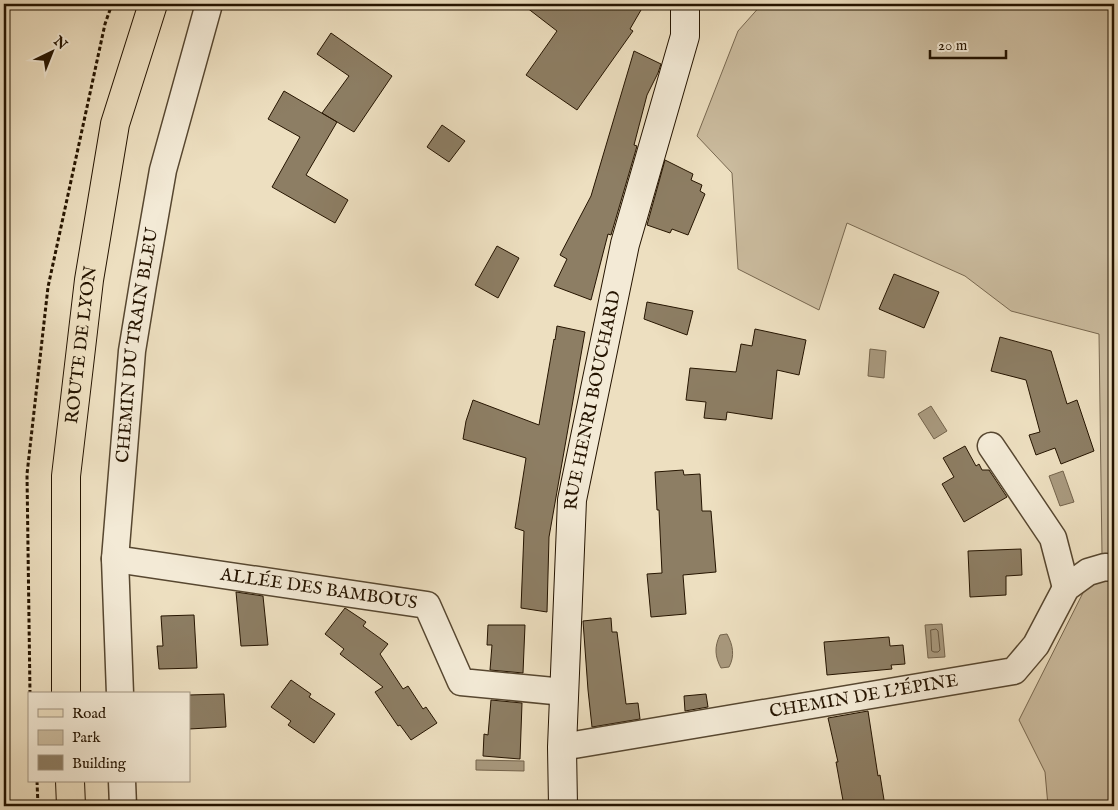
<svg xmlns="http://www.w3.org/2000/svg" width="1118" height="810" font-family="'IM FELL English',serif">
<style>
.green{fill:#cbbc9f;stroke:#786850}
.water{fill:#a99a7f;stroke:#74644c}
.lines{fill:none;stroke-linecap:round;stroke-linejoin:round}
.shore{stroke:#675740;stroke-width:1}
.building{fill:#8d7e64;stroke:#251400}
.street-casing{stroke:#574730;stroke-width:29}
.secondary-casing{stroke:#251400;stroke-width:30}
.primary-casing{stroke:#251400;stroke-width:30}
.path{stroke:#251400;stroke-width:3;stroke-dasharray:4 2.5;stroke-linecap:butt}
.street{stroke:#f3ead6;stroke-width:26}
.secondary{stroke:#f3ead6;stroke-width:28}
.primary{stroke:#eddfc0;stroke-width:28}
.labels{text-anchor:middle;dominant-baseline:central;stroke-width:4;stroke-linejoin:round;paint-order:stroke}
.street-label{font-size:18px;fill:#251400;stroke:#f3ead6}
</style>
<rect width="100%" height="100%" fill="#eddfc0"/>
<filter id="stains"><feTurbulence type="fractalNoise" baseFrequency=".004" numOctaves="4"/><feColorMatrix values="0 0 0 0 .2 0 0 0 0 .09 0 0 0 0 .02 0 0 0 .5 -.17"/></filter>
<radialGradient id="worn" r=".72"><stop offset=".6" stop-color="#630" stop-opacity="0"/><stop offset="1" stop-color="#630" stop-opacity=".3"/></radialGradient>
<!-- green -->
<path class="green" d="M 762,4 L 1114,4 L 1114,806 L 1048,806 L 1045,772 L 1019,720 L 1102,555 L 1099,334 L 1011,311 L 965,276 L 847,223 L 819,310 L 738,269 L 732,173 L 697,136 L 738,31 Z"/>
<!-- water -->
<path class="water" d="M 870,349 L 886,351 L 884,378 L 868,376 Z
M 931,406 L 947,431 L 934,439 L 918,414 Z
M 1063,471 L 1074,502 L 1060,506 L 1049,476 Z
M 942,624 L 945,657 L 928,658 L 925,625 Z
M 727,634 C 733,645 735,656 729,667 L 721,668 C 715,657 714,647 720,635 Z
M 476,760 L 524,761 L 524,771 L 476,770 Z"/>
<g class="lines">
<!-- shore -->
<path class="shore" d="M 931,630 L 936,629 L 938,631 L 940,650 L 938,652 L 934,652 L 932,651 Z"/>
</g>
<!-- building -->
<path class="building" d="M 522,4 L 627,4 L 641,10 L 630,29 L 633,31 L 577,110 L 526,75 L 557,31 Z
M 331,33 L 392,76 L 354,132 L 322,113 L 349,76 L 317,54 Z
M 634,51 L 661,64 L 658,73 L 647,95 L 634,145 L 637,146 L 611,235 L 608,234 L 591,300 L 554,286 L 567,259 L 560,255 L 591,196 Z
M 284,91 L 337,122 L 306,175 L 348,200 L 335,223 L 272,187 L 300,137 L 268,119 Z
M 442,125 L 465,141 L 449,162 L 427,147 Z
M 665,160 L 693,174 L 691,180 L 702,185 L 700,191 L 705,194 L 688,235 L 672,229 L 670,233 L 647,225 Z
M 497,246 L 519,258 L 498,298 L 475,285 Z
M 894,274 L 939,292 L 924,328 L 879,309 Z
M 647,302 L 693,311 L 687,335 L 644,319 Z
M 557,326 L 585,332 L 549,537 L 547,612 L 521,608 L 524,531 L 515,528 L 526,458 L 463,439 L 466,421 L 473,400 L 539,425 L 554,339 L 555,340 Z
M 755,329 L 806,340 L 799,375 L 777,370 L 772,419 L 727,412 L 726,420 L 704,418 L 706,402 L 686,400 L 690,368 L 736,372 L 741,344 L 752,346 Z
M 1000,337 L 1051,351 L 1067,404 L 1077,400 L 1094,451 L 1061,464 L 1055,448 L 1036,455 L 1029,435 L 1040,432 L 1026,380 L 991,371 Z
M 965,446 L 976,466 L 979,464 L 982,470 L 989,470 L 1007,497 L 964,522 L 942,484 L 954,477 L 943,458 Z
M 683,470 L 684,475 L 700,474 L 702,511 L 711,511 L 716,572 L 683,575 L 686,614 L 651,617 L 647,574 L 662,573 L 659,510 L 657,510 L 655,472 Z
M 1021,549 L 1022,575 L 1006,576 L 1006,595 L 970,597 L 968,551 Z
M 236,592 L 263,596 L 268,645 L 241,646 Z
M 345,608 L 366,622 L 363,626 L 388,644 L 380,654 L 403,689 L 408,686 L 423,709 L 426,707 L 437,723 L 411,740 L 400,725 L 398,726 L 375,692 L 383,687 L 340,654 L 344,649 L 325,634 Z
M 194,615 L 197,668 L 159,669 L 157,646 L 163,646 L 161,616 Z
M 611,618 L 612,632 L 617,632 L 626,704 L 638,703 L 640,719 L 592,727 L 588,690 L 583,621 Z
M 488,625 L 525,625 L 523,673 L 490,670 L 492,645 L 487,645 Z
M 889,637 L 890,646 L 903,645 L 905,664 L 891,665 L 892,669 L 827,675 L 824,642 Z
M 291,680 L 311,694 L 309,697 L 335,714 L 314,743 L 288,725 L 291,721 L 271,707 Z
M 224,694 L 226,727 L 189,729 L 189,695 Z
M 706,694 L 708,707 L 685,711 L 684,696 Z
M 491,700 L 522,703 L 520,759 L 483,756 L 484,734 L 488,735 Z
M 868,711 L 878,776 L 880,775 L 885,806 L 844,806 L 836,762 L 838,762 L 828,718 Z"/>
<g class="lines">
<!-- street casing -->
<g class="street-casing">
<g id="street">
<path d="M 991,446 L 1053,538 L 1066,588"/>
<path id="s1" d="M 115,559 L 427,605 L 461,682 L 564,692"/>
<path id="s2" d="M 120,694 L 115,559 L 132,351 L 143,284 L 163,170 L 209,4"/>
<path id="s3" d="M 562,747 L 1014,671 L 1036,645 L 1066,588 L 1088,572 L 1105,567 L 1114,568"/>
<path d="M 122,781 L 123,806"/>
</g>
</g>
<!-- secondary casing -->
<g class="secondary-casing">
<g id="secondary">
<path id="s4" d="M 563,806 L 562,747 L 572,500 L 625,244 L 685,36 L 685,4"/>
</g>
</g>
<!-- primary casing -->
<g class="primary-casing">
<g id="primary">
<path id="s5" d="M 66,694 L 66,476 L 89,280 L 115,124 L 153,4"/>
<path d="M 70,781 L 71,806"/>
</g>
</g>
<!-- path -->
<path class="path" d="M 30,694 L 27,474 L 48,287 L 105,24 L 112,4
M 37,781 L 38,806"/>
<!-- street -->
<use href="#street" class="street"/>
<!-- secondary -->
<use href="#secondary" class="secondary"/>
<!-- primary -->
<use href="#primary" class="primary"/>
</g>
<g class="labels">
<!-- street labels -->
<g class="street-label">
<text stroke="none"><textPath href="#s5" startOffset="350">ROUTE DE LYON</textPath></text>
<text stroke="none"><textPath href="#s2" startOffset="350">CHEMIN DU TRAIN BLEU</textPath></text>
<text stroke="none"><textPath href="#s4" startOffset="408">RUE HENRI BOUCHARD</textPath></text>
<text stroke="none"><textPath href="#s1" startOffset="206">ALLÉE DES BAMBOUS</textPath></text>
<text stroke="none"><textPath href="#s3" startOffset="306">CHEMIN DE L'ÉPINE</textPath></text>
</g>
</g>
<!-- margin -->
<rect width="1118" height="810" fill="none" stroke="#eddfc0" stroke-width="20"/>
<rect x="5" y="5" width="1108" height="800" fill="none" stroke="#251400" stroke-width="2.5"/>
<rect x="10" y="10" width="1098" height="790" fill="none" stroke="#251400"/>
<!-- legend -->
<rect x="28" y="692" width="162" height="90" fill="#f3ead6" stroke="#a19480"/>
<rect x="38" y="709" width="25" height="8" fill="#eddfc0" stroke="#a19480"/>
<text x="72" y="718" font-size="15" fill="#251400">Road</text>
<rect x="38" y="730" width="25" height="15" fill="#cbbc9f" stroke="#a19480"/>
<text x="72" y="742" font-size="15" fill="#251400">Park</text>
<rect x="38" y="755" width="25" height="15" fill="#8d7e64" stroke="#a19480"/>
<text x="72" y="768" font-size="15" fill="#251400">Building</text>
<!-- north arrow -->
<g transform="translate(52 52) rotate(43)" stroke="#f3ead6" stroke-width="4" paint-order="stroke">
<path d="M0-4L9 19L0 12L-9 19Z" fill="#251400"/>
<text y="-8" font-size="14" font-weight="bold" text-anchor="middle" fill="#251400">N</text>
</g>
<!-- scale -->
<path d="M930 50v8h76v-8" fill="none" stroke="#251400" stroke-width="2.5"/>
<text x="938" y="50" font-size="15" fill="#251400" stroke="#f3ead6" stroke-width="4" paint-order="stroke">20 m</text>
<rect width="100%" height="100%" filter="url(#stains)"/>
<rect width="100%" height="100%" fill="url(#worn)"/>
</svg>
